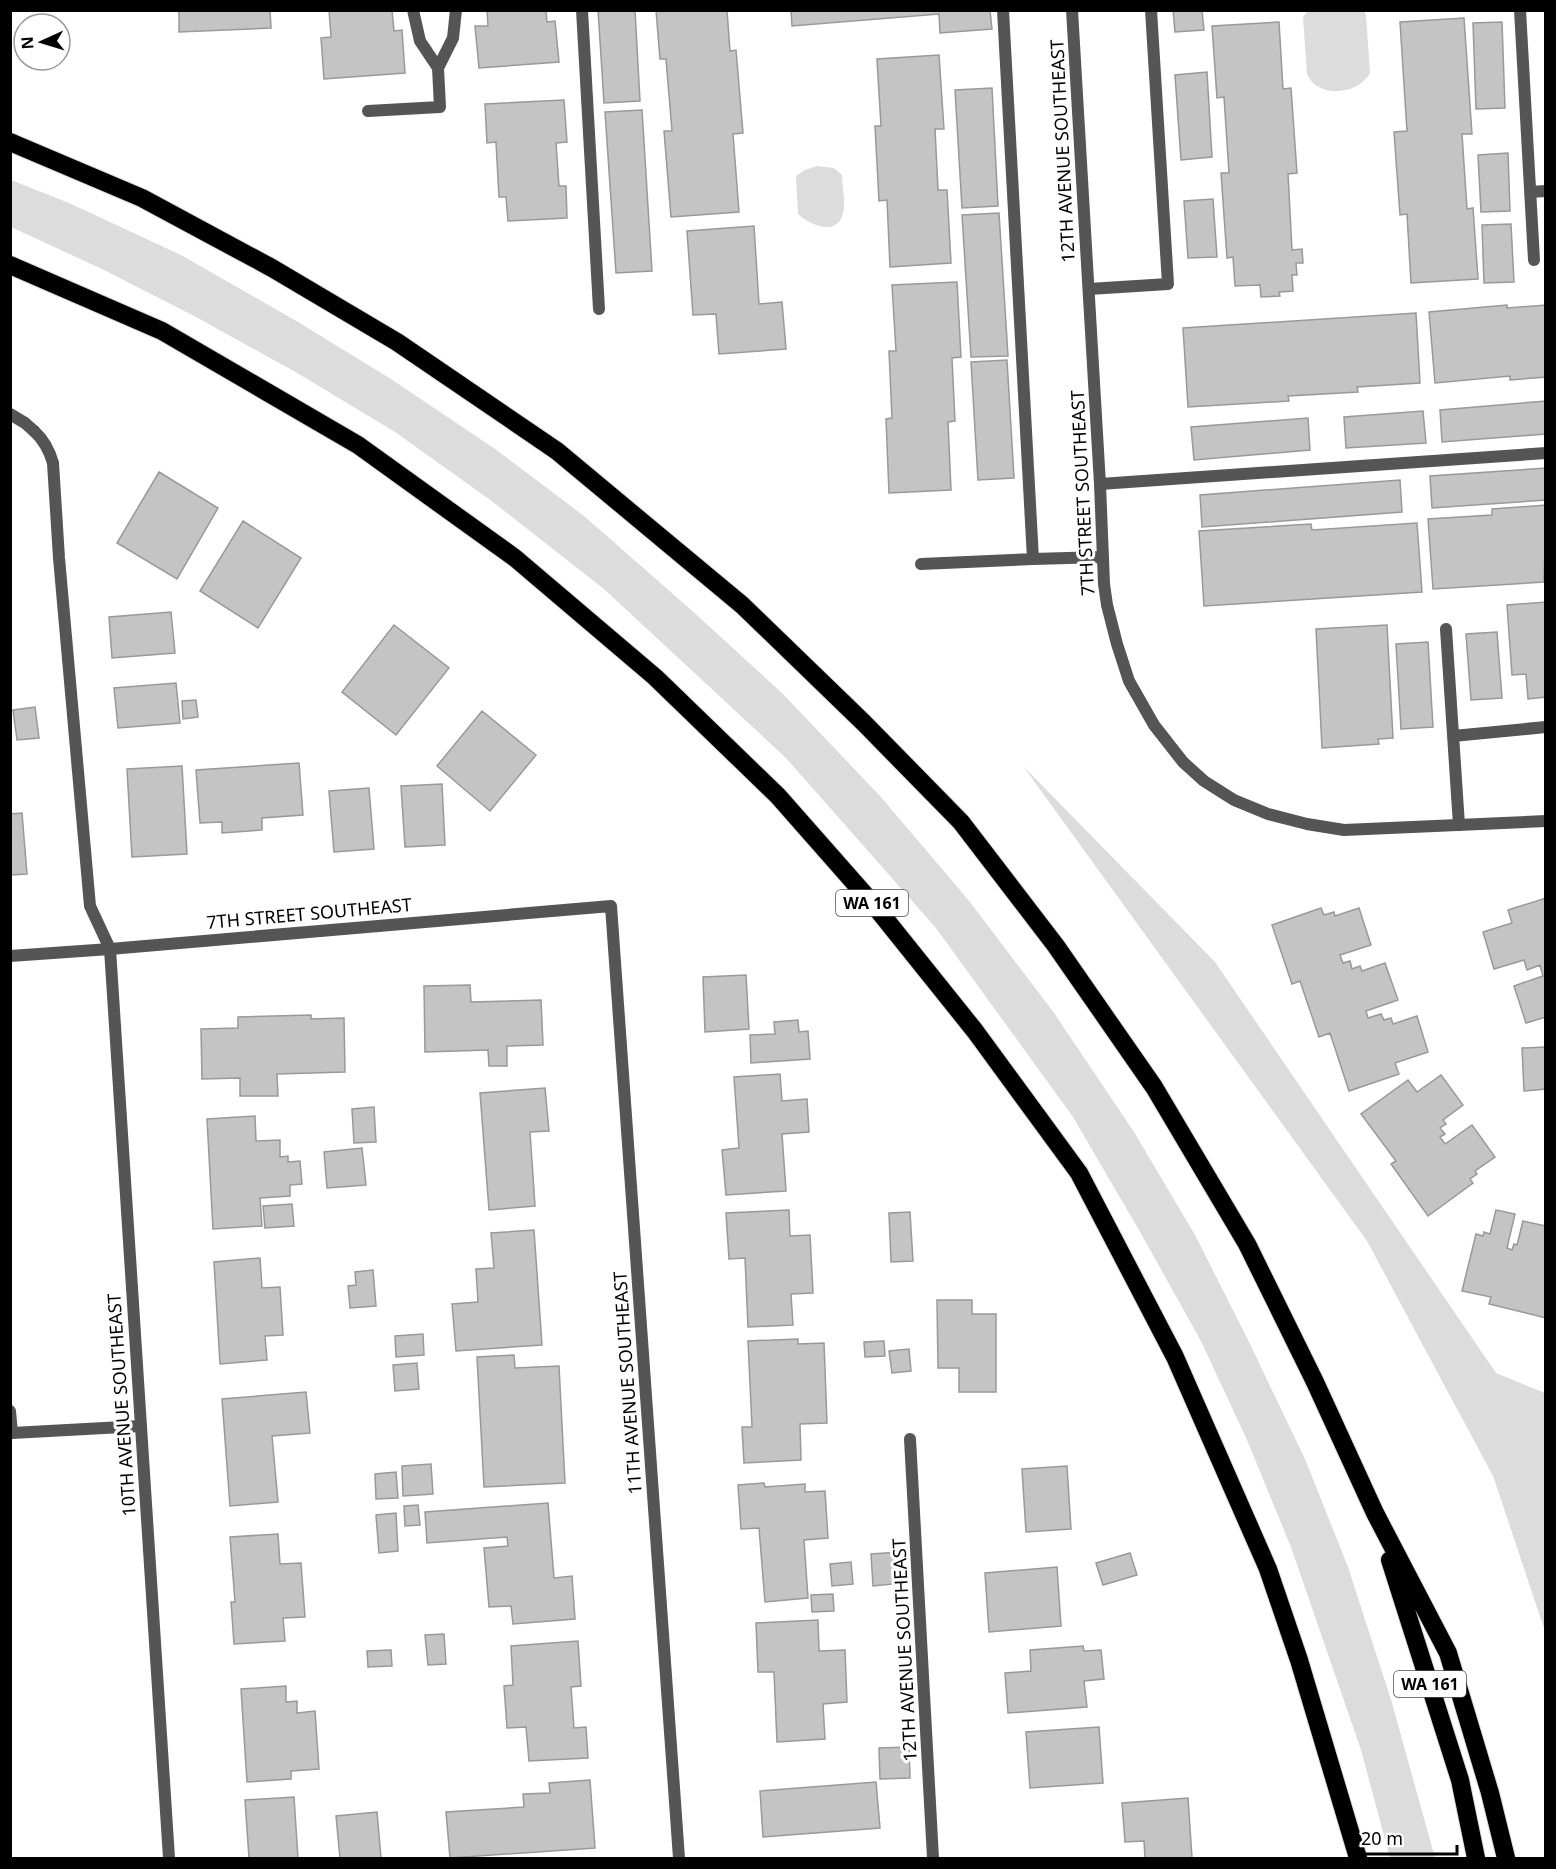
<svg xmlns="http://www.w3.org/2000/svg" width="1556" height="1869" font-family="'Noto Sans',sans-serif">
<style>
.green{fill:#dcdcdc}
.building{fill:#c4c4c4;stroke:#999;stroke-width:1.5}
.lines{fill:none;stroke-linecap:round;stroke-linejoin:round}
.highway-casing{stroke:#dbdbdb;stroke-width:20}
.lane{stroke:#555;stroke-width:12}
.street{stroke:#555;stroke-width:12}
.highway{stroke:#000;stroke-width:18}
.labels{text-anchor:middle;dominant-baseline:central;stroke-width:6;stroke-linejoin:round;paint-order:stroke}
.shield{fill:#fff;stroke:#4c4c4c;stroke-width:1.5}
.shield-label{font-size:16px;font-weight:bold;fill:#000}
.street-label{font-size:18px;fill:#000;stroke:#fff}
</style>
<rect width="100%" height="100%" fill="#fff"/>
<!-- green -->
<path class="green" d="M 1308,11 L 1364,11 L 1366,15 L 1370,73 C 1358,95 1318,99 1307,74 L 1303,17 Z
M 817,166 L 834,168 L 842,175 C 842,186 846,202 843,213 C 838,237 809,225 798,214 L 796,176 L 805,170 Z
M 11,180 L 69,203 L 181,255 L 298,322 L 391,379 L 495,449 L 584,516 L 689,608 L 782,693 L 880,796 L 970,902 L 1054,1013 L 1134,1132 L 1195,1235 L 1249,1342 L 1305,1459 L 1348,1567 L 1392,1703 L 1435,1858 L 1390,1858 L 1361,1750 L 1291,1547 L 1247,1440 L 1201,1341 L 1139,1230 L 1073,1117 L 936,928 L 786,758 L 604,589 L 493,502 L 395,432 L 299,374 L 198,318 L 104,270 L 11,227 Z
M 1023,766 L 1215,962 L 1496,1373 L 1545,1393 L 1545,1631 L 1493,1476 L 1367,1241 Z"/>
<!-- building -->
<path class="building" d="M 179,10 L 270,10 L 271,28 L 179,32 Z
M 329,10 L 392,10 L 394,31 L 402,30 L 405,73 L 324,79 L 321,38 L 331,37 Z
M 487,10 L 546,10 L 547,22 L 555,21 L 559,62 L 479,68 L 475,26 L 488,26 Z
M 598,10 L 635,10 L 640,101 L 604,103 Z
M 656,10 L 727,10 L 730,51 L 736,50 L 743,133 L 733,134 L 739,212 L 671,217 L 664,131 L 672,131 L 666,59 L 660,59 Z
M 791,10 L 990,10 L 992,29 L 940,33 L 939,14 L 792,26 Z
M 1173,10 L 1202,10 L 1204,30 L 1175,32 Z
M 1464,18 L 1472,134 L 1462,134 L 1467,209 L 1473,208 L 1478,279 L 1411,283 L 1407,214 L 1400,215 L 1394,132 L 1407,131 L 1400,22 Z
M 1279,22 L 1283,89 L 1291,88 L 1297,173 L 1288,174 L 1292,250 L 1302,249 L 1303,263 L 1296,263 L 1297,275 L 1292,275 L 1293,291 L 1279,292 L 1280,296 L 1261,297 L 1260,285 L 1235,286 L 1233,257 L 1227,258 L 1221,173 L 1229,173 L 1224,97 L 1217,98 L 1212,26 Z
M 1502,22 L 1505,108 L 1476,109 L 1473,23 Z
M 939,55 L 944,129 L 935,129 L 938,190 L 947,190 L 951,263 L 890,267 L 887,200 L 879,201 L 875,126 L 881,126 L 877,59 Z
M 1207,72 L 1212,157 L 1181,160 L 1175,75 Z
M 992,88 L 998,206 L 962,208 L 955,90 Z
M 564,100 L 567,142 L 556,143 L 559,186 L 566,186 L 567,218 L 508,221 L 506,197 L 499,197 L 496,142 L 487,143 L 485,104 Z
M 642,110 L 652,271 L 616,273 L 605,112 Z
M 1508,153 L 1510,211 L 1481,212 L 1478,155 Z
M 1213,199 L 1217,257 L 1188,258 L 1184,201 Z
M 999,213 L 1008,356 L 971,357 L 962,215 Z
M 1511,224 L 1514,282 L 1484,283 L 1482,225 Z
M 754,226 L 759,304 L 782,302 L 786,349 L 719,354 L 716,314 L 693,315 L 687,231 Z
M 957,282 L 961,357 L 952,358 L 955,421 L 948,422 L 951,490 L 889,493 L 886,419 L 892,418 L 889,351 L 896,351 L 892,285 Z
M 1507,305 L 1507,308 L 1546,305 L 1546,377 L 1510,380 L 1510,376 L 1435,383 L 1429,312 Z
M 1416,313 L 1420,383 L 1357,387 L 1358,392 L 1288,396 L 1289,401 L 1188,407 L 1183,328 Z
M 1007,360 L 1014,478 L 978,480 L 971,362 Z
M 1546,401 L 1546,434 L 1442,442 L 1440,410 Z
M 1423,411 L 1426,443 L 1346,448 L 1344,417 Z
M 1308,418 L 1310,450 L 1194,460 L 1191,427 Z
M 1546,468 L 1546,500 L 1432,508 L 1430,476 Z
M 159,472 L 218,508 L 177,579 L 117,543 Z
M 1400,480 L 1402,512 L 1202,527 L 1200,495 Z
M 1546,505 L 1544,582 L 1433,589 L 1428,519 L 1492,515 L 1492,509 Z
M 243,521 L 301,558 L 258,628 L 200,591 Z
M 1417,523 L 1422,592 L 1204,606 L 1199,531 L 1311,524 L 1312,530 Z
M 1546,602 L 1546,697 L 1528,699 L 1526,674 L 1512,675 L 1507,605 Z
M 171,612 L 175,653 L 112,658 L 109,617 Z
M 394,625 L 449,668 L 396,735 L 342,692 Z
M 1387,625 L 1393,738 L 1378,739 L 1379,744 L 1322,748 L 1316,629 Z
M 1497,632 L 1502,698 L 1471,700 L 1466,634 Z
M 1428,642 L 1433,727 L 1401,729 L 1396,644 Z
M 176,683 L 180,723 L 118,728 L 114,688 Z
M 196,700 L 198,717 L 183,719 L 182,701 Z
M 35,707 L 39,738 L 17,740 L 13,710 Z
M 482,711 L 536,755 L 490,811 L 437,766 Z
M 299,763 L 303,815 L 262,818 L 262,830 L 222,833 L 222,822 L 200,823 L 196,770 Z
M 182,766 L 187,854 L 132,857 L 127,769 Z
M 442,784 L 445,845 L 405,847 L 401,786 Z
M 369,788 L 374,849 L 334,852 L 329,791 Z
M 22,813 L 27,874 L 10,875 L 10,814 Z
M 1546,898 L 1546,1017 L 1526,1023 L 1514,986 L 1543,976 L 1540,965 L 1527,970 L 1524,960 L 1494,969 L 1483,932 L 1512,923 L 1508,910 Z
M 1321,908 L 1324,915 L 1334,912 L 1335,916 L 1359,908 L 1371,945 L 1340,955 L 1343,963 L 1350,961 L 1352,969 L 1360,966 L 1362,971 L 1385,963 L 1398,1000 L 1366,1011 L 1368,1018 L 1381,1014 L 1384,1020 L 1391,1018 L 1393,1024 L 1417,1016 L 1428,1052 L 1395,1063 L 1399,1074 L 1349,1091 L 1330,1033 L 1319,1037 L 1300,981 L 1292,984 L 1272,925 Z
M 746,975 L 749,1029 L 705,1032 L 703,977 Z
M 470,985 L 471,1002 L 541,1000 L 543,1045 L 507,1046 L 507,1066 L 489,1066 L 488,1050 L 425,1052 L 424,986 Z
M 311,1015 L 311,1019 L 344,1018 L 345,1072 L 277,1074 L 278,1096 L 240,1096 L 240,1078 L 202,1079 L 201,1029 L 238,1028 L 238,1017 Z
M 798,1020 L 799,1032 L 808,1031 L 810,1059 L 751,1063 L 750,1035 L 775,1034 L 774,1022 Z
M 1546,1047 L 1546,1089 L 1524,1091 L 1522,1048 Z
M 780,1074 L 782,1101 L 807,1099 L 809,1132 L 782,1134 L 786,1191 L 726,1195 L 722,1150 L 739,1148 L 734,1077 Z
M 1441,1075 L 1463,1105 L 1443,1120 L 1446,1124 L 1440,1128 L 1445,1134 L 1440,1137 L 1445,1144 L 1472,1125 L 1495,1157 L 1475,1171 L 1477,1174 L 1470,1179 L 1473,1183 L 1428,1216 L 1391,1164 L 1396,1161 L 1361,1114 L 1408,1080 L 1417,1092 Z
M 545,1088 L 549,1131 L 530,1132 L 535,1206 L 489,1210 L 480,1093 Z
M 374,1107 L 376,1142 L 354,1143 L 352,1109 Z
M 255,1116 L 256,1141 L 280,1140 L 280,1157 L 288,1156 L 288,1162 L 300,1161 L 302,1184 L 290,1185 L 290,1196 L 260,1198 L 262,1226 L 213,1229 L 207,1119 Z
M 362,1148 L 366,1185 L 327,1188 L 324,1152 Z
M 292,1204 L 294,1226 L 265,1228 L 263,1206 Z
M 789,1210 L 790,1236 L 810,1235 L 813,1293 L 791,1294 L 793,1325 L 748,1327 L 745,1258 L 729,1259 L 726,1213 Z
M 1496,1210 L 1515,1214 L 1507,1248 L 1512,1250 L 1514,1244 L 1517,1245 L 1523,1221 L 1546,1226 L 1546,1318 L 1489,1304 L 1491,1297 L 1462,1291 L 1476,1234 L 1483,1236 L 1484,1232 L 1490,1234 Z
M 910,1212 L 913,1261 L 891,1262 L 889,1213 Z
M 534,1230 L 542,1345 L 456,1351 L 452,1304 L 478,1302 L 476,1269 L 494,1268 L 491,1233 Z
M 260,1258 L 262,1288 L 280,1287 L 283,1335 L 265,1336 L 267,1360 L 220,1364 L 214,1262 Z
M 373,1270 L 376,1306 L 350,1308 L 348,1286 L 356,1285 L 355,1272 Z
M 937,1300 L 972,1300 L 972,1314 L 996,1314 L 996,1392 L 959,1392 L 959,1368 L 938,1368 Z
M 423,1334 L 424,1355 L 396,1357 L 395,1336 Z
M 798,1339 L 798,1344 L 824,1343 L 827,1423 L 800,1424 L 801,1460 L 744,1463 L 742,1427 L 752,1427 L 748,1341 Z
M 884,1341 L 885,1356 L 865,1357 L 864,1342 Z
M 909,1349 L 911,1371 L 892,1373 L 889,1351 Z
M 514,1355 L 515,1368 L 559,1366 L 565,1483 L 484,1487 L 477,1357 Z
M 417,1363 L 419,1389 L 395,1391 L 393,1365 Z
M 306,1392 L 310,1433 L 272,1436 L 278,1502 L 230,1506 L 222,1399 Z
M 431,1464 L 433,1494 L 403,1496 L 402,1466 Z
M 1067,1466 L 1071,1529 L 1026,1532 L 1022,1469 Z
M 396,1472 L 398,1498 L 376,1499 L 375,1474 Z
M 764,1483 L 765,1487 L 805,1484 L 805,1492 L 825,1491 L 828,1538 L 804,1540 L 808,1598 L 765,1602 L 759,1528 L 741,1529 L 738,1485 Z
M 548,1503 L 554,1578 L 572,1576 L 575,1619 L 513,1624 L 511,1606 L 489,1607 L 484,1548 L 508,1546 L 507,1537 L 427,1543 L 425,1512 Z
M 418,1505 L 420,1525 L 405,1526 L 404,1506 Z
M 396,1513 L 398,1551 L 379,1553 L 376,1515 Z
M 278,1534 L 280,1564 L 301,1563 L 305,1617 L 283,1618 L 285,1641 L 234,1644 L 231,1602 L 235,1602 L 230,1537 Z
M 899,1552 L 902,1583 L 873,1586 L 871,1554 Z
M 1130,1553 L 1137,1575 L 1103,1585 L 1096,1563 Z
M 851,1562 L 853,1584 L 832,1586 L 830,1564 Z
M 1057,1567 L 1061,1626 L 989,1632 L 985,1573 Z
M 833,1594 L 834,1611 L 812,1612 L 811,1595 Z
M 818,1620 L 819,1651 L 845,1650 L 847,1702 L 823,1704 L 825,1739 L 777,1742 L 774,1672 L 758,1672 L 756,1623 Z
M 444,1634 L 446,1664 L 428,1665 L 425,1635 Z
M 578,1641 L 581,1686 L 571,1687 L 574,1728 L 586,1727 L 588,1758 L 529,1761 L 526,1727 L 507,1728 L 504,1686 L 513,1685 L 511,1646 Z
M 1083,1646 L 1084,1651 L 1101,1650 L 1104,1679 L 1084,1681 L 1087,1707 L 1008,1713 L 1005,1673 L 1031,1671 L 1030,1650 Z
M 391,1650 L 392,1666 L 368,1667 L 367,1651 Z
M 286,1686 L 286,1702 L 297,1701 L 297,1713 L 315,1711 L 319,1769 L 291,1771 L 291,1779 L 247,1782 L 241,1689 Z
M 1099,1727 L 1103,1783 L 1030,1788 L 1026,1732 Z
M 909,1747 L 910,1778 L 880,1779 L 879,1748 Z
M 590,1780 L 595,1848 L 450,1858 L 446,1812 L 524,1807 L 523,1794 L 550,1793 L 549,1783 Z
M 876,1782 L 880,1828 L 763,1837 L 760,1791 Z
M 294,1797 L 298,1858 L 249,1858 L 245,1800 Z
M 1188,1798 L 1192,1858 L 1145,1858 L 1144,1841 L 1125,1842 L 1122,1803 Z
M 377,1812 L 381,1858 L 340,1858 L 336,1816 Z"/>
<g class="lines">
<!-- highway casing -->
<g class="highway-casing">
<path id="highway" d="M 10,142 L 142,198 L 272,268 L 397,342 L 557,451 L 742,605 L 864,723 L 961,822 L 1056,946 L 1154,1087 L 1247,1244 L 1315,1382 L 1375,1513 L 1448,1653 L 1490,1793 L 1506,1858
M 10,265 L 162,331 L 358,445 L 515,558 L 655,677 L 778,796 L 874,905 L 975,1031 L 1079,1173 L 1175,1357 L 1268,1569 L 1299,1660 L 1358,1858
M 1390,1560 L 1460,1780 L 1476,1858"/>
</g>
<!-- lane -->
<path class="lane" d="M 582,10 L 599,309
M 1520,10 L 1534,260
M 438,68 L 453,38 L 456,10
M 368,111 L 440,107 L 438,68 L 420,41 L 413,10
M 1530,192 L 1546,191
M 1089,289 L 1168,284 L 1151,10
M 34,431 C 44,440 49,449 53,463 L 59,558 L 90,906 L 110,949
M 1100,484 L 1546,453
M 1033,559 L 1103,557
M 921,564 L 1033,559 L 1003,10
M 1446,629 L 1459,825
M 1453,736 L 1546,727
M 10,1411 L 12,1433 L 141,1426"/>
<!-- street -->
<path class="street" d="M 1072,10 L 1100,484 L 1104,584 L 1107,605 L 1117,644 L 1129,681 L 1154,725 L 1183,762 L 1204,781 L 1234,800 L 1268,814 L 1307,824 L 1344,830 L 1546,821
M 10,414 L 25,423 L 34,431
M 110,949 L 169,1858
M 10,956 L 110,949 L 611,906 L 679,1858
M 910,1439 L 933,1858"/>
<!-- highway -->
<use href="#highway" class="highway"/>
</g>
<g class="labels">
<!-- shield labels -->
<g class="shield">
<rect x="836" y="890" width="72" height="26" rx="4.5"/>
<rect x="1394" y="1671" width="72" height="26" rx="4.5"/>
</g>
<g class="shield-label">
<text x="872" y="903">WA 161</text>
<text x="1430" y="1684">WA 161</text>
</g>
<!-- street labels -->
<g class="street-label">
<text transform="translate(1062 151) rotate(-93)">12TH AVENUE SOUTHEAST</text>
<text transform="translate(1082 493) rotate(-93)">7TH STREET SOUTHEAST</text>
<text transform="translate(309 913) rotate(-5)">7TH STREET SOUTHEAST</text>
<text transform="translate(627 1383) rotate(-94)">11TH AVENUE SOUTHEAST</text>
<text transform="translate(121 1405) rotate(-94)">10TH AVENUE SOUTHEAST</text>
<text transform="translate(904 1650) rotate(-93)">12TH AVENUE SOUTHEAST</text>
</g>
</g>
<!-- border -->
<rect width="1556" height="1869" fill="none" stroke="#000000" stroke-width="24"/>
<!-- north arrow -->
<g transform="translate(42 42) rotate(266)"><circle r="28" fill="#ffffff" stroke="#999999" stroke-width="1.5"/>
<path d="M0-4.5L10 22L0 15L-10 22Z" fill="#000000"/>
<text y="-9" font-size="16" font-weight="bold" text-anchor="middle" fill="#000000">N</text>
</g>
<!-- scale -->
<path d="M1352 1845v9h105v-9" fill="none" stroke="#000000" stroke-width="3"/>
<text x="1361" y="1845" font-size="18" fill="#000000" stroke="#ffffff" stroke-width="4.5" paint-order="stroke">20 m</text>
</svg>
